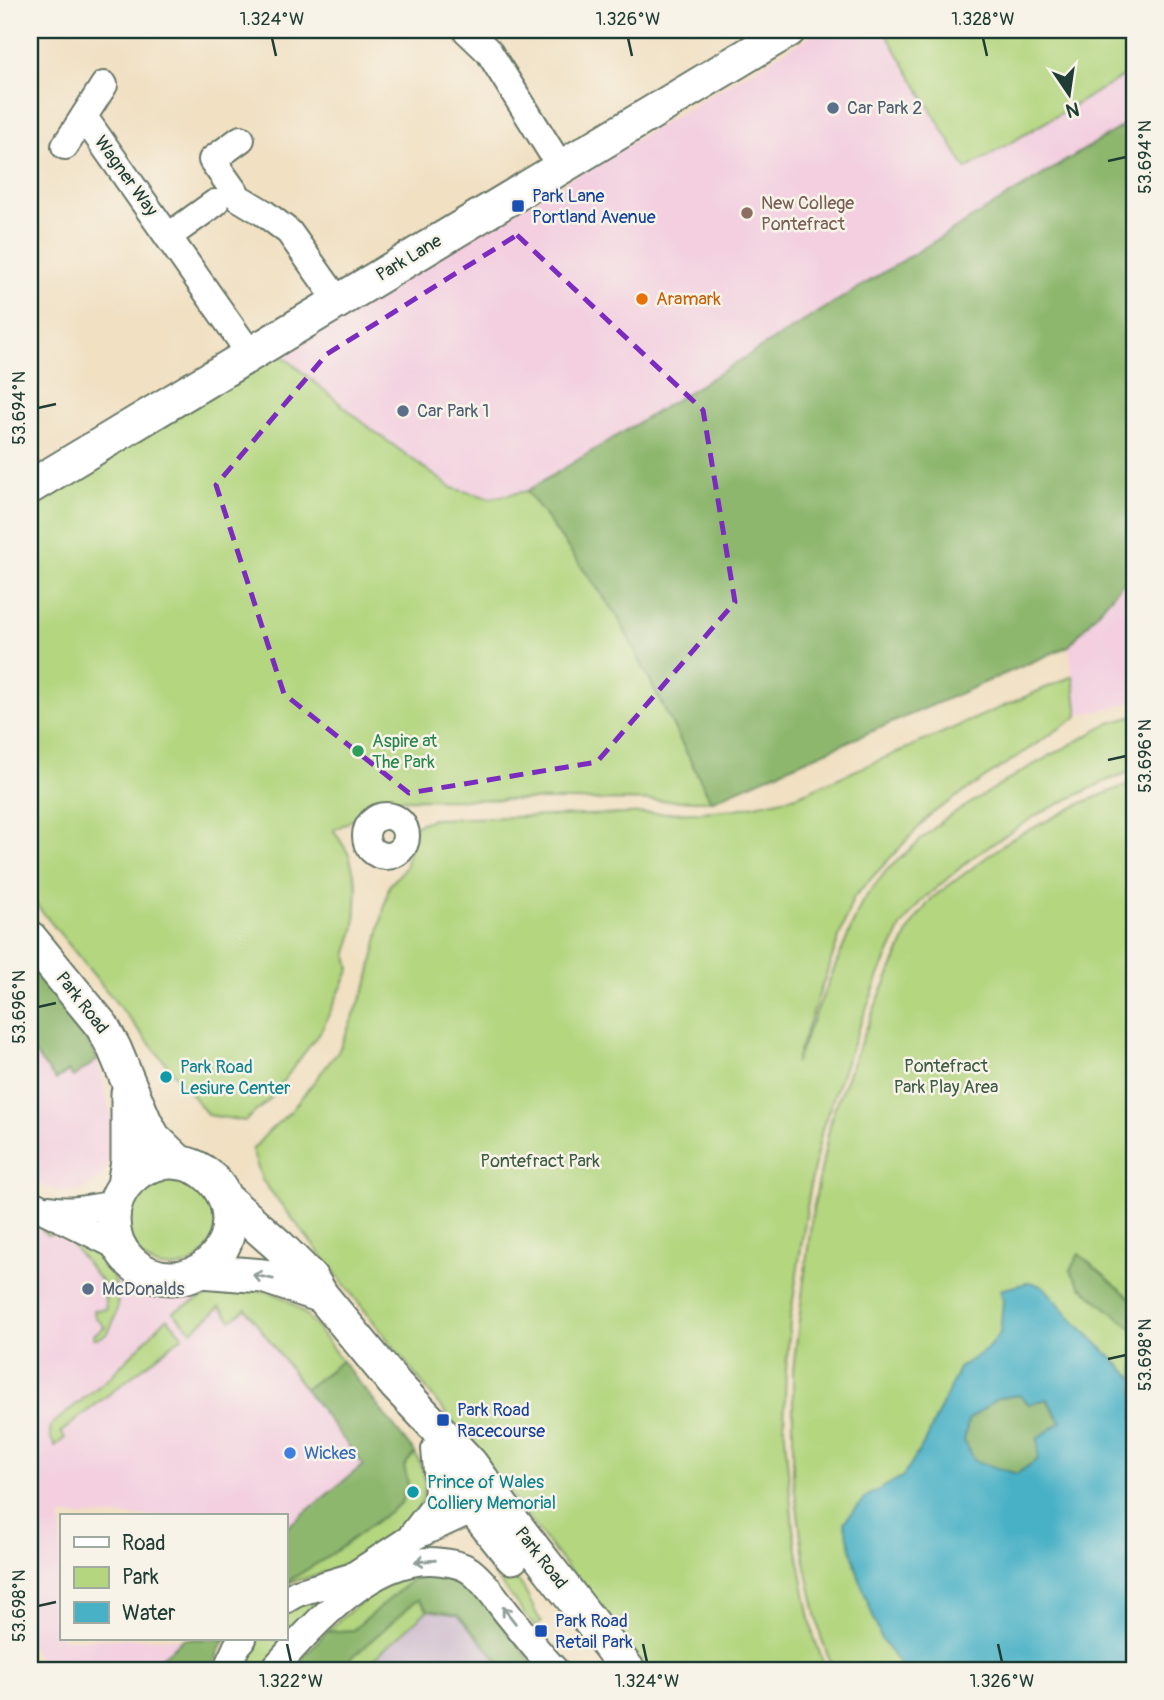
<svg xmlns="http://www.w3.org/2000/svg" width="1164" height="1700" font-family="Pangolin,sans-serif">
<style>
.built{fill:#f3cfe0}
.industrial{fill:#cfbdcf}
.green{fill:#b3d67f;stroke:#698a5a;stroke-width:2}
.forest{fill:#8eb76e;stroke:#567a51;stroke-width:2}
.water{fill:#48b1c6;stroke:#34777d;stroke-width:2;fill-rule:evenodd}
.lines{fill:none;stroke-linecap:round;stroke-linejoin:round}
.minor-casing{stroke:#687666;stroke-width:30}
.major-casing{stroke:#687666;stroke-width:37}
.minor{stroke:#fff;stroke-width:26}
.major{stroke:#fff;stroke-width:33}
.oneway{stroke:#8f9e9a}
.marked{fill:none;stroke:#7b2cbf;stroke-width:5;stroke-dasharray:14 9;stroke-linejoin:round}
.ticks{fill:none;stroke:#1f3d34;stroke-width:2.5}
.service-dot{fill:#5c6f8a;stroke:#f7f3e8;stroke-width:2.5}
.transit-dot{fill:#1a4fb4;stroke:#f7f3e8;stroke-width:2.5}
.education-dot{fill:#8d6e63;stroke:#f7f3e8;stroke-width:2.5}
.food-dot{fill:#e8710a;stroke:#f7f3e8;stroke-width:2.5}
.leisure-dot{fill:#2e9e5b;stroke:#f7f3e8;stroke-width:2.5}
.culture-dot{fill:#0f9aa8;stroke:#f7f3e8;stroke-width:2.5}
.shop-dot{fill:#3f7fe0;stroke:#f7f3e8;stroke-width:2.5}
.labels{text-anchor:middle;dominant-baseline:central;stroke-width:5;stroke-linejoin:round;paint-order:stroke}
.service-label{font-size:18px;fill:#4e5e75;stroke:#f7f3e8;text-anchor:start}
.street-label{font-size:18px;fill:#1f3d34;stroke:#f7f3e8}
.transit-label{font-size:18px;fill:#164399;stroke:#f7f3e8;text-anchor:start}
.education-label{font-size:18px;fill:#785e54;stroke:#f7f3e8;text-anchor:start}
.food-label{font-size:18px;fill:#c56008;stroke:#f7f3e8;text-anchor:start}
.leisure-label{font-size:18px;fill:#27864d;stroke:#f7f3e8;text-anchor:start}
.park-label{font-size:18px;fill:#3d5c43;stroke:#f7f3e8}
.culture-label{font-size:18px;fill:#0d838f;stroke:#f7f3e8;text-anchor:start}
.shop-label{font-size:18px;fill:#366cbe;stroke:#f7f3e8;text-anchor:start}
.neatline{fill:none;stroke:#1f3d34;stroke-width:2.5}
.ticks-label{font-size:18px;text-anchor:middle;fill:#1f3d34}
</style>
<rect width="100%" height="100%" fill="#f7f3e8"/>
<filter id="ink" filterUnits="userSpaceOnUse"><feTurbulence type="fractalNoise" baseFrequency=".0143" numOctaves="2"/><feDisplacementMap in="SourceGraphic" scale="14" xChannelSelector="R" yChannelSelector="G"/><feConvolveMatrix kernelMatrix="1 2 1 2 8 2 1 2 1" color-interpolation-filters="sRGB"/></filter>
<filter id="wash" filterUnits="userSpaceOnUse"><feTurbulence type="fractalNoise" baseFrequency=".00686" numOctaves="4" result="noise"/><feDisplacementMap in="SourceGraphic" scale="28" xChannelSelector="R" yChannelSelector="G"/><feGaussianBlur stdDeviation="1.57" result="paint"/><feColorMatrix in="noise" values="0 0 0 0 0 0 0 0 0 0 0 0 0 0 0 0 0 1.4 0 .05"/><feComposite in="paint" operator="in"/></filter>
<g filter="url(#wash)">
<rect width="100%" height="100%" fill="#f1e0c2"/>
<!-- built -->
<path class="built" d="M 820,30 L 1134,30 L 1134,119 L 527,491 L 490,498 L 452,488 L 371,429 L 278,352 Z
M 1134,570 L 1134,702 L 1078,716 L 1069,646 Z
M 30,967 L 81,1029 L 98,1060 L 111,1117 L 113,1139 L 108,1164 L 101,1178 L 81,1191 L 73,1193 L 54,1190 L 30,1181 Z
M 30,1216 L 80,1238 L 116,1269 L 161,1287 L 217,1292 L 245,1309 L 363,1465 L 285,1529 L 285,1516 L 61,1516 L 61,1639 L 184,1639 L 146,1670 L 49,1670 L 30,1646 Z"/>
<!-- industrial -->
<path class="industrial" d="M 428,1610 L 458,1615 L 506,1670 L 361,1670 Z"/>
<!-- green -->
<path class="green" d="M 884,30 L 1134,30 L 1134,70 L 966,169 Z
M 278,352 L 371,429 L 452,488 L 490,498 L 527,491 L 618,617 L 711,801 L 390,799 L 334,830 L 349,855 L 357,885 L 355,926 L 347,953 L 350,969 L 322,1029 L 269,1100 L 245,1121 L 208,1115 L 30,897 L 30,504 Z
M 1073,676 L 1078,716 L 931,814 L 853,898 L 795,1063 L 862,902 L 887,870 L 942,821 L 1024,770 L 1110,723 L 1134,716 L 1134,770 L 1104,782 L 1038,814 L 973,857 L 921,901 L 901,927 L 880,973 L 843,1070 L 822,1129 L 811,1182 L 790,1320 L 786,1371 L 784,1424 L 793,1528 L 802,1578 L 813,1634 L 826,1670 L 648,1670 L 262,1180 L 252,1150 L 268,1132 L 290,1112 L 339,1050 L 368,982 L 389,886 L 405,868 L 416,825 L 432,819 L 701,812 L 737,809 L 797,796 Z
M 1134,782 L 1134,1670 L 833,1670 L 821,1637 L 804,1558 L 793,1477 L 793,1370 L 812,1215 L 832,1115 L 877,1002 L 911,926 L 932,898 L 1011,839 L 1084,802 Z
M127 1224a44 44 0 1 1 88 0a44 44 0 1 1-88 0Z
M 39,1217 C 80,1239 134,1266 113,1322 C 109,1333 105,1338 94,1338 L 93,1335 L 105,1327 L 95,1317 L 94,1310 L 106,1309 L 103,1284 L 61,1231 L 47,1235 L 37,1224 Z
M 242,1288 C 252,1290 265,1290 275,1294 C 305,1305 323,1337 342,1361 L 305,1389 L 246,1309 L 231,1320 L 220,1307 L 192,1331 L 173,1312 C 198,1299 213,1292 242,1288 Z
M 167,1318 L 183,1336 L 61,1432 L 65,1438 L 55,1446 C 50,1438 49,1434 51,1425 L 110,1377 Z
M 415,1453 C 438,1495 417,1518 383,1541 C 375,1547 366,1555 357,1560 C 335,1571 309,1577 285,1584 L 285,1583 L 329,1556 L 401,1503 L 408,1484 L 404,1465 Z
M 471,1519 L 523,1587 L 537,1615 L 542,1622 L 535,1627 L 468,1542 L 464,1522 Z
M 420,1573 L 353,1630 L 326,1632 C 354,1606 383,1582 420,1573 Z
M 337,1592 L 263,1670 L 235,1670 L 256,1639 L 285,1639 L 285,1610 Z
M 418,1598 L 428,1610 L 361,1670 L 338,1670 Z"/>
<!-- forest -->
<path class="forest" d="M 1134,119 L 1134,570 L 1069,646 L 711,801 L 618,617 L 527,491 Z
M 30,967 L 81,1029 L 98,1060 L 73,1077 L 68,1071 L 56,1080 L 30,1048 Z
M 1079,1254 L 1134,1301 L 1134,1330 L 1081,1287 L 1070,1270 Z
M 342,1361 L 415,1453 L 404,1466 L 408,1484 L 401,1503 L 329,1556 L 285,1583 L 285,1529 L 363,1465 L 305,1389 Z
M 1019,1395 L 1029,1404 L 1046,1399 L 1062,1422 L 1038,1438 L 1038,1459 L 1017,1474 L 975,1461 L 964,1441 L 968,1420 L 998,1398 Z
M 420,1573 C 447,1574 459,1576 479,1596 L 538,1670 L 506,1670 L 458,1615 L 428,1610 L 418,1599 L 338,1670 L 293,1670 L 299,1661 L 326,1632 L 353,1630 Z
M 184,1639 L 227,1639 L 221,1646 L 211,1670 L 146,1670 Z"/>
<!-- water -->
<path class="water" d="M 1030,1282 L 1044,1287 L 1075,1322 L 1134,1379 L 1134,1670 L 904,1670 L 882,1641 L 859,1578 L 844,1522 L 866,1497 L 903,1476 L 926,1440 L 959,1368 L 986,1350 L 1000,1333 L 1003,1300 L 1000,1290 ZM 1019,1395 L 1029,1404 L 1047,1399 L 1061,1422 L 1038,1438 L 1038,1459 L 1017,1474 L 975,1461 L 964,1441 L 968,1420 L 998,1398 Z"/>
</g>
<g filter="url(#ink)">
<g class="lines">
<!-- minor casing -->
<g class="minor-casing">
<path id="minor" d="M 466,30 L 489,52 L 560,166
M 84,117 L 251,355
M 241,139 L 212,160 L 239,198 L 264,213 L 289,232 L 338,301
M 65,146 L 104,85
M 169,236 L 215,203
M366 836a20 20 0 1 1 40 0a20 20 0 1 1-40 0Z
M 30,1203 L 119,1247
M 49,1209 C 72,1213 93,1208 115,1204
M 412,1535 L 437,1503 L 438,1482 L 435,1449
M 285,1600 L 297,1593 L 351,1577 L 409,1539 L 474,1509 L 491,1508
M 226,1670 L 237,1646 L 243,1639
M 273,1670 C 312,1626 377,1551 442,1562 C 452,1563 465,1566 472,1572 C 486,1583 496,1599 507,1613 C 523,1633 538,1652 555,1670"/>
</g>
<!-- major casing -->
<g class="major-casing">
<path id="major" d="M 30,487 L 789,30
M 30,938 L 102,1026 L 114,1048 L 145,1122 L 154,1138 L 180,1163
M113 1220a58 58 0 1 1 116 0a58 58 0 1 1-116 0Z
M 124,1185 L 128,1161 L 128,1093
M 225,1198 L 279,1246 L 311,1278 L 322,1296 L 396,1385 L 470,1463 L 516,1526 L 628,1670
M 201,1271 L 263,1276 L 322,1296
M 447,1468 L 480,1517 L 512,1557"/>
</g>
<!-- minor -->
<use href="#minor" class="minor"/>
<!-- major -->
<use href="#major" class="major"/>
</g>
<!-- one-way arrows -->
<defs><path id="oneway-shaft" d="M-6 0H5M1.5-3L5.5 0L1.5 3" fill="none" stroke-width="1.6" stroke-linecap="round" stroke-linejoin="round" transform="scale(1.75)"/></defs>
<g class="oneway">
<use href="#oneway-shaft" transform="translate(263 1277) rotate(-168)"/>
<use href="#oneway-shaft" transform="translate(425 1561) rotate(176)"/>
<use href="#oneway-shaft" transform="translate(509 1615) rotate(-128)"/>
</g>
</g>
<!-- marked area -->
<path class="marked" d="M 517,235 L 703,410 L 735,602 L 597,762 L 409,793 L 284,694 L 216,485 L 327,354 Z"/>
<!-- ticks -->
<path class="ticks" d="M 272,38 L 276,56M 628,38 L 632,56M 983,38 L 987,56M 1108,161 L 1126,157M 38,408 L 56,404M 1108,760 L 1126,756M 38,1007 L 56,1003M 1108,1359 L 1126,1355M 38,1606 L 56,1602M 287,1644 L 291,1662M 643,1644 L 647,1662M 998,1644 L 1002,1662"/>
<!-- markers -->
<g class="service-dot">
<circle cx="833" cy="108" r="7"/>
<circle cx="403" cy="411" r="7"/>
<circle cx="88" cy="1289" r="7"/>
</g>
<g class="transit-dot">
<rect x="511" y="199" width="14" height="14" rx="3.5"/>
<rect x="436" y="1413" width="14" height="14" rx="3.5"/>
<rect x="534" y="1624" width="14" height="14" rx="3.5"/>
</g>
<circle class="education-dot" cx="747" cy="213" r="7"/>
<circle class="food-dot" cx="642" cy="299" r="7"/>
<circle class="leisure-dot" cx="358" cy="751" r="7"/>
<g class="culture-dot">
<circle cx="166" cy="1077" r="7"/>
<circle cx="413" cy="1492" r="7"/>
</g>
<circle class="shop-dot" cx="290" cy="1453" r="7"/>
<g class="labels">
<!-- service labels -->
<g class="service-label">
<text x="847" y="108">Car Park 2</text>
<text x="417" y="411">Car Park 1</text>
<text x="102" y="1289">McDonalds</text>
</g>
<!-- street labels -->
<g class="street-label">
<text transform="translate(126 176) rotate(54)">Wagner Way</text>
<text transform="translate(409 258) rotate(-31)">Park Lane</text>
<text transform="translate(82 1003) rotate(52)">Park Road</text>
<text transform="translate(541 1558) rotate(52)">Park Road</text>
</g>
<!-- transit labels -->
<g class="transit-label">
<text x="532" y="196">Park Lane<tspan x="532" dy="21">Portland Avenue</tspan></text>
<text x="457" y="1410">Park Road<tspan x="457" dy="21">Racecourse</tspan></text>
<text x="555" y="1621">Park Road<tspan x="555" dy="21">Retail Park</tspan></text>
</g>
<!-- education labels -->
<g class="education-label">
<text x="761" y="203">New College<tspan x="761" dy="21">Pontefract</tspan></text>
</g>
<!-- food labels -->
<g class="food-label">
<text x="656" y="299">Aramark</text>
</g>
<!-- leisure labels -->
<g class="leisure-label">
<text x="372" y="741">Aspire at<tspan x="372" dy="21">The Park</tspan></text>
</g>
<!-- park labels -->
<g class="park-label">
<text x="946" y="1066">Pontefract<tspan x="946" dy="21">Park Play Area</tspan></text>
<text x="540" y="1161">Pontefract Park</text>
</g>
<!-- culture labels -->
<g class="culture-label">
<text x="180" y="1067">Park Road<tspan x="180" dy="21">Lesiure Center</tspan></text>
<text x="427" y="1482">Prince of Wales<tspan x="427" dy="21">Colliery Memorial</tspan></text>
</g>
<!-- shop labels -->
<g class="shop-label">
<text x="304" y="1453">Wickes</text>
</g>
</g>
<!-- margin -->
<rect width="1164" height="1700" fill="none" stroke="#f7f3e8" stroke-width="77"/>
<!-- legend -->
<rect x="60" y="1514" width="228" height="126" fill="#f7f3e8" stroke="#a1aaa0" stroke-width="2"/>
<rect x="74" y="1537" width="35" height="10" fill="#ffffff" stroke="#a1aaa0" stroke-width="2"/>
<text x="122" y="1550" font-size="21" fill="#1f3d34">Road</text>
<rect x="74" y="1567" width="35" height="21" fill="#b3d67f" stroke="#a1aaa0" stroke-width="2"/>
<text x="122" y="1584" font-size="21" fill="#1f3d34">Park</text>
<rect x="74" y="1602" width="35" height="21" fill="#48b1c6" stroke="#a1aaa0" stroke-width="2"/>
<text x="122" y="1620" font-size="21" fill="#1f3d34">Water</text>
<!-- north arrow -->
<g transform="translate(1069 94) rotate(167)" stroke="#f7f3e8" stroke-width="5" paint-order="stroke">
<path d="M0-5L12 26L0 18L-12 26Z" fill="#1f3d34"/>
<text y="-10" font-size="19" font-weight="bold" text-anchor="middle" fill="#1f3d34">N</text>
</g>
<rect x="38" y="38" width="1088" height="1624" class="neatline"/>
<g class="ticks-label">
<text x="272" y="25">1.324°W</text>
<text x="628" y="25">1.326°W</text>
<text x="983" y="25">1.328°W</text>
<text transform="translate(1145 157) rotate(-90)" y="6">53.694°N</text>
<text transform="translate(19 408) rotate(-90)" y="6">53.694°N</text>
<text transform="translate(1145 756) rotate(-90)" y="6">53.696°N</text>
<text transform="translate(19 1007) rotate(-90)" y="6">53.696°N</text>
<text transform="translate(1145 1355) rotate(-90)" y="6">53.698°N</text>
<text transform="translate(19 1606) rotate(-90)" y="6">53.698°N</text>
<text x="291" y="1687">1.322°W</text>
<text x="647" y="1687">1.324°W</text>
<text x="1002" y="1687">1.326°W</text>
</g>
</svg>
